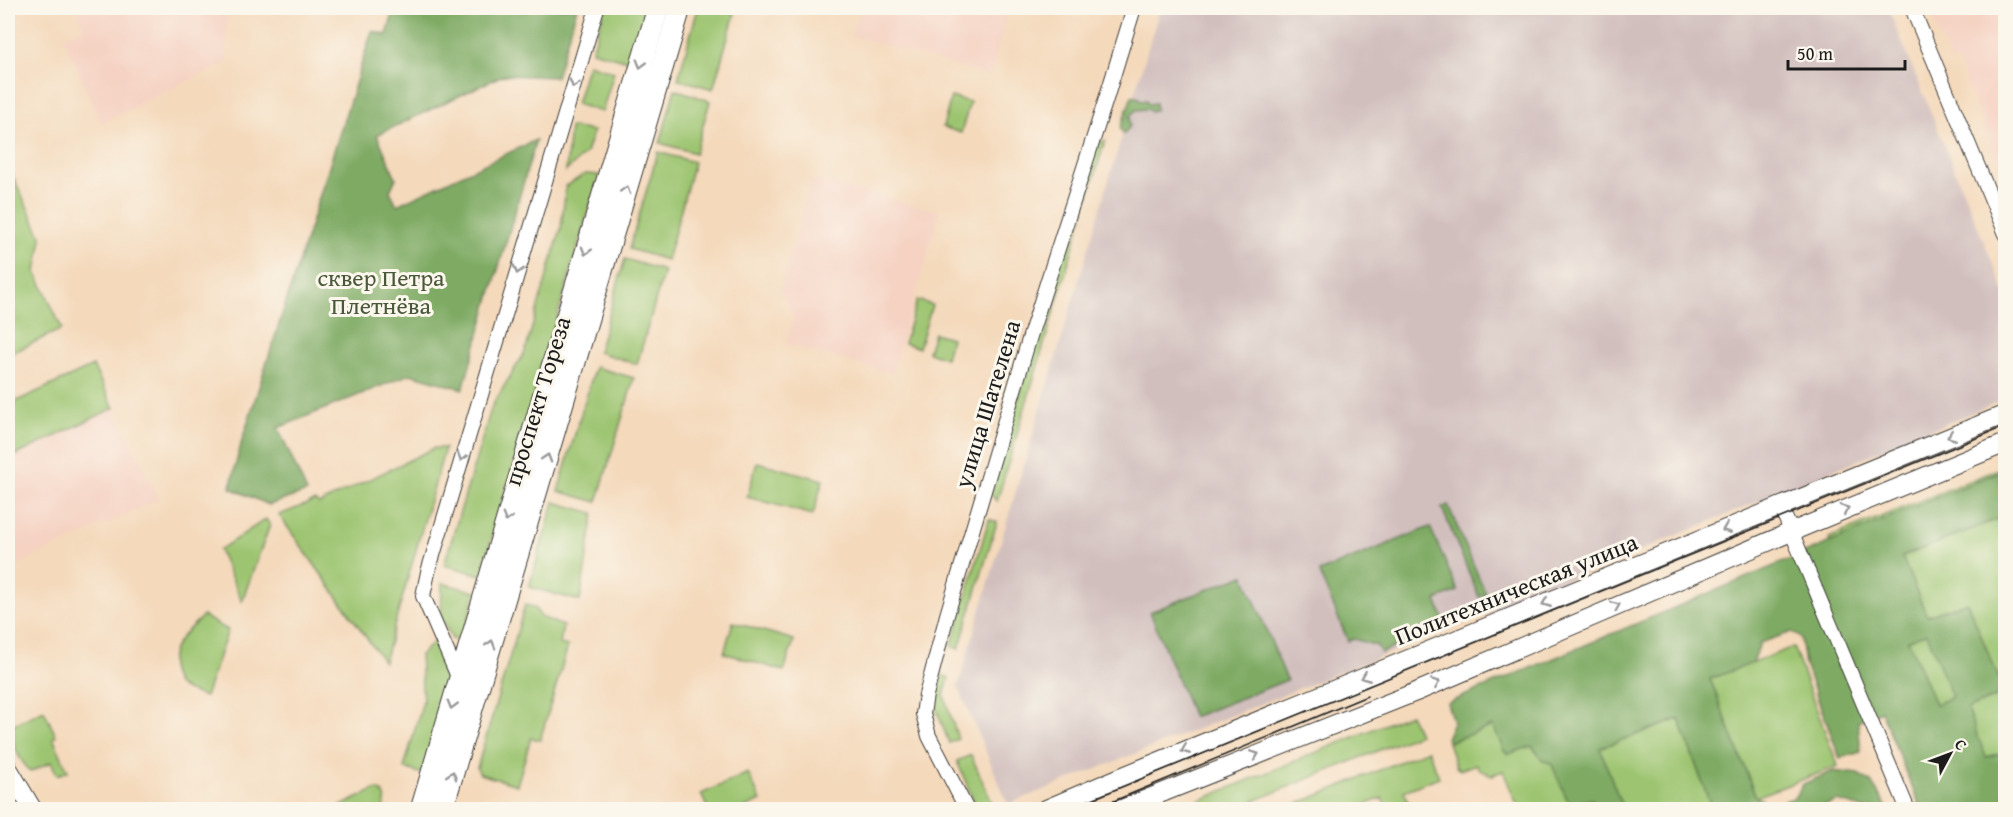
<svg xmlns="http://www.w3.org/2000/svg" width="2013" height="817" font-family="'Gentium Book Plus',serif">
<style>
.built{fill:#f5d2c2}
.industrial{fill:#d1bfbd}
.green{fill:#9dc571;stroke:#5c7046;stroke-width:1.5}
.forest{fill:#7eaa63;stroke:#4d6340;stroke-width:1.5;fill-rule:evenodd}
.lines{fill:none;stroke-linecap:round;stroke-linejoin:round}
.street-casing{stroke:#3c3834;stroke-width:16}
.secondary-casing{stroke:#3c3834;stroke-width:20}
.primary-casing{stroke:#3c3834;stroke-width:23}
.street{stroke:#fff;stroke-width:14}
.secondary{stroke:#fff;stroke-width:18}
.primary{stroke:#fff;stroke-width:21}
.tram{stroke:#1c1c1c;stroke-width:1.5}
.oneway{stroke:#999}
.labels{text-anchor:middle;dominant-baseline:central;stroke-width:6;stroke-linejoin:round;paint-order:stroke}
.park-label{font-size:24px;fill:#49573a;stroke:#fbf7ec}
.street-label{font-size:24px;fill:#1c1c1c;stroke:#fbf7ec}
</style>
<rect width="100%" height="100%" fill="#fbf7ec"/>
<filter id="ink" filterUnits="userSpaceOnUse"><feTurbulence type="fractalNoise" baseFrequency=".0167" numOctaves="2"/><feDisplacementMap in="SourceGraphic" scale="12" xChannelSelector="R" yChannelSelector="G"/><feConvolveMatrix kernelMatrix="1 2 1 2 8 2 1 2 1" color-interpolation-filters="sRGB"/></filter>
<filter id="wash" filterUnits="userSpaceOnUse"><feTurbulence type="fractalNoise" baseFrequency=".008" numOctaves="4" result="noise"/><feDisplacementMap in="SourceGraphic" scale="24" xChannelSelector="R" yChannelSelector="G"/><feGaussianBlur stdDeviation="1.35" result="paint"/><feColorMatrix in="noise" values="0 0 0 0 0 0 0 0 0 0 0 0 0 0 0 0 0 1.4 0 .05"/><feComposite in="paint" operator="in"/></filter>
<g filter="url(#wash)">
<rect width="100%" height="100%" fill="#f4d9bb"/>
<!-- built -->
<path class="built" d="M 75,8 L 226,8 L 228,62 L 101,123 L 63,37 L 84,28 Z
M 860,8 L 1009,8 L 990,76 L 851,36 Z
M 1928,8 L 2005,8 L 2005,179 L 1957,60 L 1951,62 Z
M 812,179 L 940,212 L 892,374 L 786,344 L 794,318 L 780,288 Z
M 114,408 L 159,499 L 8,569 L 8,459 Z"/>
<!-- industrial -->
<path class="industrial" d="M 1160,8 L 1888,8 L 2005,293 L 2005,399 L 1485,615 L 1008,804 L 958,686 Z"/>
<!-- green -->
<path class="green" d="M 605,8 L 648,8 L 632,62 L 592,51 Z
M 698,8 L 715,8 L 735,13 L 713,89 L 678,79 Z
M 588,64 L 614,72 L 602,112 L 576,104 Z
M 675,89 L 710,101 L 695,153 L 660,143 Z
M 951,97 L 970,102 L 961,133 L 943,127 Z
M 570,127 L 593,131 L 586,153 L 566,171 Z
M 1099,141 L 1105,141 L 997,501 L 991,495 L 991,489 L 1095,146 Z
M 658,152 L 694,162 L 667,260 L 629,249 Z
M 8,166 L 42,238 L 36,272 L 62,329 L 8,355 Z
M 585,174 L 599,175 L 481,575 L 444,565 L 492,406 L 525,352 L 561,228 L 566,186 Z
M 625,259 L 664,271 L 637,364 L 598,352 Z
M 917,300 L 932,305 L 919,348 L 904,343 Z
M 934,333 L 951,338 L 946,358 L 928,352 Z
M 93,366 L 114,408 L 8,459 L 8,405 Z
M 595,367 L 634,378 L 597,502 L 558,491 Z
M 434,448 L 445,448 L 384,662 L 279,515 L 315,501 L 319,504 Z
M 757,462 L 823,480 L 813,515 L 747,497 Z
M 2005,466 L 2005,809 L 1949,809 L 1829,538 Z
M 554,502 L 594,513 L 580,601 L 529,587 Z
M 266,519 L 270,525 L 242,601 L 219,550 Z
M 989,519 L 997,522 L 959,649 L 951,646 Z
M 442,583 L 476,592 L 462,641 L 452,639 L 441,617 Z
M 525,605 L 534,607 L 541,617 L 563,626 L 560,644 L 568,646 L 540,740 L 531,738 L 517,785 L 480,774 L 477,768 Z
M 203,616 L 228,630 L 205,697 C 196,693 185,691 178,685 C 174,681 174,677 172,672 C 166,647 187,631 203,616 Z
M 733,622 L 794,640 L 784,671 L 724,653 Z
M 435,641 L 450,680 L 423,774 L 404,768 L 423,701 L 420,655 Z
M 1793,647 L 1838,766 L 1756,797 L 1710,679 Z
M 941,675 L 949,678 L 944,695 L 958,739 L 949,743 L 934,703 Z
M 1545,707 L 1600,748 L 1679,719 L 1712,809 L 1519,809 L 1503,771 L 1492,775 L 1479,770 L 1476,764 L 1460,770 L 1456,767 L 1448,742 Z
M 44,710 L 56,736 L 53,738 L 68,771 L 57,775 L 51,762 L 30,772 L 20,758 L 8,732 L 8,727 Z
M 1410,714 L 1419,734 L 1234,809 L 1178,809 Z
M 1428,750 L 1439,777 L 1404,791 L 1408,802 L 1394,808 L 1394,809 L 1387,809 L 1382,798 L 1358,808 L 1358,809 L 1285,809 Z
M 971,755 L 993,805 L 977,809 L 957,761 Z
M 748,773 L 761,801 L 743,809 L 708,809 L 701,794 Z
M 374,790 L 378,790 C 388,794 386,801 383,809 L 335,809 Z"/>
<!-- forest -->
<path class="forest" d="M 387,8 L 577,8 L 556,77 L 503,75 L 377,135 L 396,178 L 390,191 L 397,205 L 536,140 L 463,389 L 410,374 L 278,428 L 307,492 L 269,505 L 230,488 L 240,447 L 372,31 L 387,35 L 394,10 Z
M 1132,96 L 1139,98 L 1141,101 L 1146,100 L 1148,104 L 1155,103 L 1156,109 L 1151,112 L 1147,109 L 1136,110 L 1130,116 L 1130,126 L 1124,134 L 1120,129 Z
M 2005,469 L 2005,516 L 1902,557 L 1927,616 L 1967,602 L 2005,693 L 1967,709 L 1986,757 L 2005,752 L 2005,797 L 1999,809 L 1921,809 L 1881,711 L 1858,721 L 1861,752 L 1840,758 L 1805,665 L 1801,638 L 1792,632 L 1760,643 L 1753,663 L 1710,679 L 1756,797 L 1771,805 L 1794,798 L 1803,784 L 1833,771 L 1858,774 L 1871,782 L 1888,809 L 1866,809 L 1837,801 L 1824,806 L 1824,809 L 1712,809 L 1679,719 L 1600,748 L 1623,809 L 1594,809 L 1596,804 L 1592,799 C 1581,800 1577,806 1567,799 L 1551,763 L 1543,761 L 1532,746 L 1509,754 L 1504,751 L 1493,726 L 1448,742 L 1446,738 L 1453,722 L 1447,703 ZM 1927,633 L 1952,697 L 1935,704 L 1908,640 Z
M 1448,505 L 1486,594 L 1479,597 L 1442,508 Z
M 1430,527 L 1458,591 L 1436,600 L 1446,625 L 1381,653 L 1377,646 L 1354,639 L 1348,641 L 1319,572 Z
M 1244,575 L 1287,680 L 1193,717 L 1150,612 Z"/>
</g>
<g filter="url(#ink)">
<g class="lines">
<!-- street casing -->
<g class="street-casing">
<path id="street" d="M 1912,8 L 2006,234
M 1781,507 L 1908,810
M 459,679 L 423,596 L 428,572 L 597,8
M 967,810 L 929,736 L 923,714 L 926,695 L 947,615 L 1031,333 L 1106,99 L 1134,8"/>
</g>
<!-- secondary casing -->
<g class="secondary-casing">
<path id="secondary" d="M 8,768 L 33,810
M 1044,810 L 1116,779 L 2006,414
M 1119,810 L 1416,692 L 1791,532 L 2006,443"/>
</g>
<!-- primary casing -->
<g class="primary-casing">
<path id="primary" d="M 421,810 L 658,8
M 442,810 L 680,8"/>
</g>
<!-- street -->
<use href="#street" class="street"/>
<!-- secondary -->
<use href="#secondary" class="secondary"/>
<!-- primary -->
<use href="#primary" class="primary"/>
<!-- tram -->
<path class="tram" d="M 8,791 L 16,810
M 1065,810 L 2006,426
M 1092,810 L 1367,696"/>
</g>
<!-- one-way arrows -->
<defs><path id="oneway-chevron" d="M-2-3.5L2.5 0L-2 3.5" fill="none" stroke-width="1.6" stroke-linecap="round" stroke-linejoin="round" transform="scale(1.5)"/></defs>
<g class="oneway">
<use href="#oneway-chevron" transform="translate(641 64) rotate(106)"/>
<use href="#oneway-chevron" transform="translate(574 84) rotate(107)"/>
<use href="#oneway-chevron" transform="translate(626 190) rotate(-74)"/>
<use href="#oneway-chevron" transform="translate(586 251) rotate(106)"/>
<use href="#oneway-chevron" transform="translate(518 270) rotate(107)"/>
<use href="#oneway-chevron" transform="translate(1951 436) rotate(158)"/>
<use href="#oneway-chevron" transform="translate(462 457) rotate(107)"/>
<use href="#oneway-chevron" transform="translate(547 458) rotate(-73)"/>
<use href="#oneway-chevron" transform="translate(1845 509) rotate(-22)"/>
<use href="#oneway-chevron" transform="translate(507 518) rotate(106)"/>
<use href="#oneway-chevron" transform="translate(1726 529) rotate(158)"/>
<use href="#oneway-chevron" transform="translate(1546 603) rotate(158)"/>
<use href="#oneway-chevron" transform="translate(1616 606) rotate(-23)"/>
<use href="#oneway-chevron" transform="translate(491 644) rotate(-73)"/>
<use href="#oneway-chevron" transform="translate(1365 677) rotate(158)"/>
<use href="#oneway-chevron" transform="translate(1436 683) rotate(-23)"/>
<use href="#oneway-chevron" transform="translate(452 705) rotate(106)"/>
<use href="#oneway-chevron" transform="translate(1185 750) rotate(158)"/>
<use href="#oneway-chevron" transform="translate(1255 755) rotate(-22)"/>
<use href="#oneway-chevron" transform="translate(452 775) rotate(-73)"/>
</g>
</g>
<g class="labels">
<!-- park labels -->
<g class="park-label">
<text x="381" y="277">сквер Петра<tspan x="381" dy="28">Плетнёва</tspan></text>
</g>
<!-- street labels -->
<g class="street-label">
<text transform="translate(537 401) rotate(-73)">проспект Тореза</text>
<text transform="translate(987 404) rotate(-73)">улица Шателена</text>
<text transform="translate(1516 589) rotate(-22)">Политехническая улица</text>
</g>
</g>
<!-- margin -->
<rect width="2013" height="817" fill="none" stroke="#fbf7ec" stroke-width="30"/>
<!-- north arrow -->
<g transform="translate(1950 754) rotate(49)" stroke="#fbf7ec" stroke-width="4.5" paint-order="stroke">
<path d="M0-4.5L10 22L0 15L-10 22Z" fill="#1c1c1c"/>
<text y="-9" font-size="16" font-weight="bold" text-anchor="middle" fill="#1c1c1c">С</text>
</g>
<!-- scale -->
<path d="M1788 60v9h117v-9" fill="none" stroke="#1c1c1c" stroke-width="3"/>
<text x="1797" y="60" font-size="18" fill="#1c1c1c" stroke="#fbf7ec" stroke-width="4.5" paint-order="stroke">50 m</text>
</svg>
